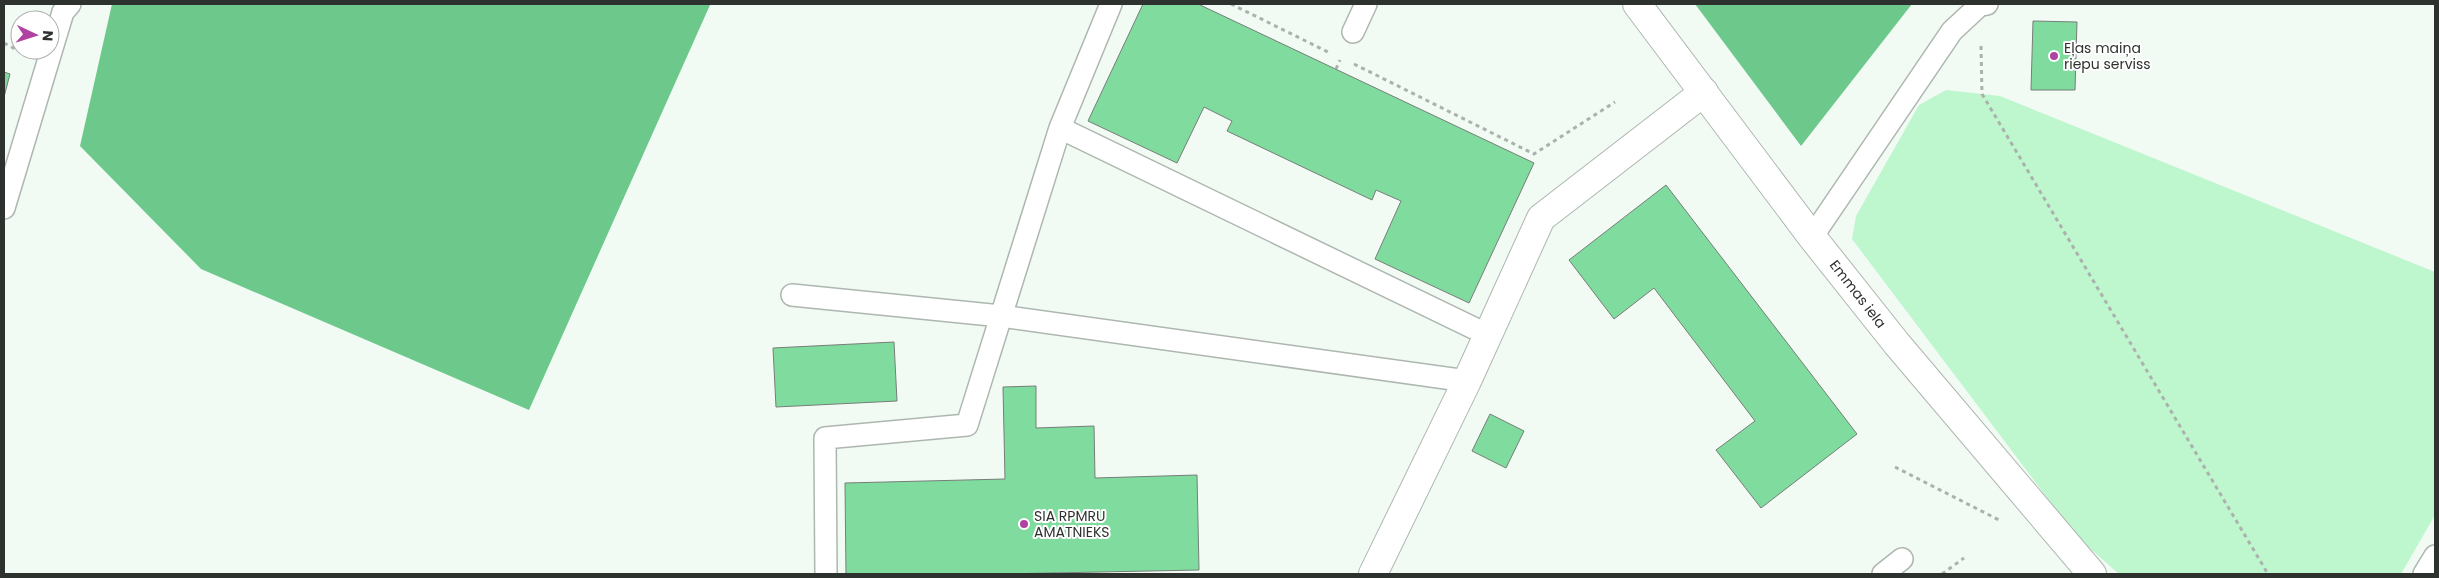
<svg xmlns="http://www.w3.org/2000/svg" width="2439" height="578" font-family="Poppins,sans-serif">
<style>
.green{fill:#bef6ce}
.forest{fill:#6cc98b}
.building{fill:#80dc9e;stroke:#767e78}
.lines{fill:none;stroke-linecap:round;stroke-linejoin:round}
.lane-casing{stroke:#aeb6b0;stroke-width:24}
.street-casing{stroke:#aeb6b0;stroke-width:30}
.secondary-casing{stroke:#aeb6b0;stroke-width:30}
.path{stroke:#abb2ad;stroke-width:3;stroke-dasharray:4 4;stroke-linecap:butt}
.lane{stroke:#fff;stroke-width:21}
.street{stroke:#fff;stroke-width:28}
.secondary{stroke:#fff;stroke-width:28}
.poi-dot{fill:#b042a1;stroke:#fff;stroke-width:2}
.labels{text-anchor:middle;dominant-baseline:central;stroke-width:4;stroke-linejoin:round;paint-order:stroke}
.poi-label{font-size:14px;fill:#2e322f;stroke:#fff;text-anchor:start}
.street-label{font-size:14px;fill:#2e322f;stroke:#fff}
</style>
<rect width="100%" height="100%" fill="#f2faf4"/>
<!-- green -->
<path class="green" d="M 1946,90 L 2000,96 L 2435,272 L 2435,515 L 2401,574 L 2119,574 L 2076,536 L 1852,239 L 1856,216 L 1919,105 Z"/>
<!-- forest -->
<path class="forest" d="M 112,4 L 629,4 L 710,5 L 529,410 L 201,269 L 80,146 Z
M 1695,4 L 1912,4 L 1801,146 Z"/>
<!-- building -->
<path class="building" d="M 1143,4 L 1198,4 L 1534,163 L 1469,303 L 1375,259 L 1401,201 L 1376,190 L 1372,200 L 1227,131 L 1232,121 L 1204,107 L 1177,163 L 1088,121 Z
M 2033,21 L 2077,22 L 2075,90 L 2031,90 Z
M 4,72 L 10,74 L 4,97 Z
M 1666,185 L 1857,434 L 1761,508 L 1716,450 L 1755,421 L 1654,288 L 1614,319 L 1569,260 Z
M 894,342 L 897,401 L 776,407 L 773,348 Z
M 1036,386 L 1036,428 L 1094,426 L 1095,478 L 1197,475 L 1199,570 L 1001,574 L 846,574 L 845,483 L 1005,479 L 1003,387 Z
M 1490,414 L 1524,431 L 1506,468 L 1472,451 Z"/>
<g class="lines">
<!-- lane casing -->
<g class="lane-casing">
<path id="lane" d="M 1353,32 L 1366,4
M 1060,128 L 1488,335
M 4,208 L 63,12 L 70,4
M 1812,237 L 1952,31 L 1980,5 L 1987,4
M 792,295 L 1001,316 L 1467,381
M 826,574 L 825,438 L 967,425 L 1060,128 L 1111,4
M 1883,574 L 1902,559
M 2424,574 L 2435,556"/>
</g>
<!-- street casing -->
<g class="street-casing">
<path id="street" d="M 1373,574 L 1467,381 L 1541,218 L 1704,92"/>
</g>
<!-- secondary casing -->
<g class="secondary-casing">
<path id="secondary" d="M 1637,4 L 1812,237 L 1897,344 L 2092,574"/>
</g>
<!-- path -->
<path class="path" d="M 1231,4 L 1328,52
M 4,43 L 19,51
M 1981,46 L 1982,94 L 2268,574
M 1354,64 L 1534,154 L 1615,102
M 1336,69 L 1340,60
M 1895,467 L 1999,520
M 1942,574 L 1964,558"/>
<!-- lane -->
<use href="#lane" class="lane"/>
<!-- street -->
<use href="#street" class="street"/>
<!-- secondary -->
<use href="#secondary" class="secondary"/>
</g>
<!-- markers -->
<g class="poi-dot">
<circle cx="2054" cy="56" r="5"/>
<circle cx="1024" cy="524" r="5"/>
</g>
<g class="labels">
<!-- poi labels -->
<g class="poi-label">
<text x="2064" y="48">Eļas maiņa<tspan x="2064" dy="16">riepu serviss</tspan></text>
<text x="1034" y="516">SIA RPMRU<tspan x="1034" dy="16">AMATNIEKS</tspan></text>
</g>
<!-- street labels -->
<g class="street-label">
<text transform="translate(1858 294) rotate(52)">Emmas iela</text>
</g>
</g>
<!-- border -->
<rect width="2439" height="578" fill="none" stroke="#2e322f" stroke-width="10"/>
<!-- north arrow -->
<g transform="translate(35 35) rotate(94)"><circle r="24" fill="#ffffff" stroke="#abadac"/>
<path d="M0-4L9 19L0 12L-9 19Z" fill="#b042a1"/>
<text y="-8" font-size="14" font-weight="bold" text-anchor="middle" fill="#2e322f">N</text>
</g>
</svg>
